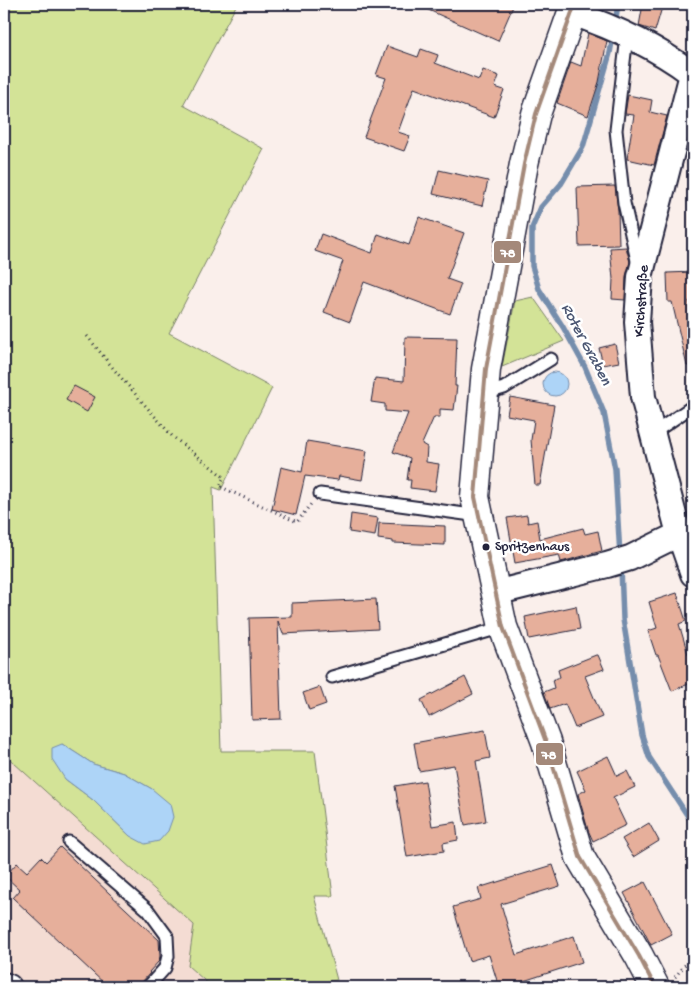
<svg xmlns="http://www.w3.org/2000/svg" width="697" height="991" font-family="'Gochi Hand',sans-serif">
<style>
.built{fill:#f4dcd3}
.green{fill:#d3e397;stroke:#7a8269;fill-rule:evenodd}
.water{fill:#add4f7;stroke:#758dac}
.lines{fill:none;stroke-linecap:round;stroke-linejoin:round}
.stream{stroke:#758dac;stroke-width:5.5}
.building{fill:#e6af9b;stroke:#22223b}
.service-casing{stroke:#22223b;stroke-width:15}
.minor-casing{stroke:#22223b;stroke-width:28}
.tertiary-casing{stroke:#22223b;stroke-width:31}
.path{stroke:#22223b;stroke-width:3;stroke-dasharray:1 4;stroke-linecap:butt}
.service{stroke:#fff;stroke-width:11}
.minor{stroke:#fff;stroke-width:24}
.tertiary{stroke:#fff;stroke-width:28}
.bus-1-casing{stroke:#fff;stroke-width:8}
.bus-1{stroke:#a4897a;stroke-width:4}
.bus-dot{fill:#22223b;stroke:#fff;stroke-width:2}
.labels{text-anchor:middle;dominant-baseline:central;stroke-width:5;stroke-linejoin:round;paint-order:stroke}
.bus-label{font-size:14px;fill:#22223b;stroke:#fff;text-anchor:start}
.street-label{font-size:15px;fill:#22223b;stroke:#fff}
.water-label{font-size:16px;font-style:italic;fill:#4c5773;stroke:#fff}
.line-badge{stroke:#fff;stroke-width:2}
.badge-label{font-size:14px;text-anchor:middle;font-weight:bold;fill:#fff}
</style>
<rect width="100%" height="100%" fill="#faefeb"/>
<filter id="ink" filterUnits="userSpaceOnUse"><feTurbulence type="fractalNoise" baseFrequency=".02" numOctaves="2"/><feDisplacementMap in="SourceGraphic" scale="10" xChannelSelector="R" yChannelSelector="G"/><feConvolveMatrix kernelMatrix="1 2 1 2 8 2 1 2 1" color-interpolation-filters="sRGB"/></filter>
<g filter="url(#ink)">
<!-- built -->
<path class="built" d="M 4,754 L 195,925 L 188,966 L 212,987 L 4,987 Z"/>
<!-- green -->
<path class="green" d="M 4,4 L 237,4 L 183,105 L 264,149 L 169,333 L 272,388 L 221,490 L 213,487 L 221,751 L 315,751 L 333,896 L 314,896 L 337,980 L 286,987 L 212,987 L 188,966 L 194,925 L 4,754 ZM 62,744 L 93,764 L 124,773 L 152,789 L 130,836 L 93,800 L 65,779 Z
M 533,297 L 564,341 L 502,367 L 515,301 Z"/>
<!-- water -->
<path class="water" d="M543 384a12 12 0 1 1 24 0a12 12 0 1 1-24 0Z
M 62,744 L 93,764 L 124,773 L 152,789 L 170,804 L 173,817 L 168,831 L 159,841 L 145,844 L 130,836 L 93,800 L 65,779 L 52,759 L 52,748 Z"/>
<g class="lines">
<!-- stream -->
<path class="stream" d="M 615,24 L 618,4
M 613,36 L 610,53 L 583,147 L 561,184 L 541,207 L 532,228 L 532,266 L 539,289 L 563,327 L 585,367 L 604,413 L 615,469 L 620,556
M 621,567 L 623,619 L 642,735 L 649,757 L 693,824"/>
</g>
<!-- building -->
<path class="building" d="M 415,4 L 514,4 L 498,41 Z
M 643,4 L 663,4 L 655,31 L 639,26 Z
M 588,33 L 607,41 L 599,82 L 588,116 L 557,103 L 571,62 L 581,66 Z
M 387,46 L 418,57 L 421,49 L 438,55 L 435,63 L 479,80 L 483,70 L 499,76 L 495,87 L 504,90 L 494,117 L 414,88 L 398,132 L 410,136 L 404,151 L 364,137 L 386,78 L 376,75 Z
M 628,95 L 652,100 L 650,112 L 667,116 L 654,165 L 627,159 L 634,115 L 625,114 Z
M 439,170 L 488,181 L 482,206 L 433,194 Z
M 615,186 L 618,210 L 619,245 L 579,246 L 577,187 Z
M 419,217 L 464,233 L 447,279 L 461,284 L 450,314 L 364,282 L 350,322 L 324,312 L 343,261 L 315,251 L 321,234 L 372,253 L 378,234 L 409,245 Z
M 626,247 L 630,262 L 626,276 L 625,300 L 612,299 L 613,279 L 610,248 Z
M 693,272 L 693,300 L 689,301 L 693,322 L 693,365 L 687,366 L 672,302 L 668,302 L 667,273 Z
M 405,337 L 457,338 L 455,386 L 457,386 L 454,410 L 440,409 L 440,417 L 434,417 L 422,444 L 427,447 L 426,462 L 439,464 L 435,491 L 410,488 L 411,480 L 407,480 L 410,458 L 393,452 L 408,413 L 385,411 L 385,404 L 371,402 L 375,378 L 404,381 Z
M 615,344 L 619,362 L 603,365 L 599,348 Z
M 74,386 L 95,397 L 87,412 L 66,400 Z
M 510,397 L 554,405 L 540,485 L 535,485 L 531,440 L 534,420 L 507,415 Z
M 307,441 L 367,451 L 362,480 L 339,476 L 338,480 L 305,476 L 296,515 L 272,509 L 281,467 L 302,472 Z
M 351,514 L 378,518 L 375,536 L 349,532 Z
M 527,515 L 528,523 L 537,521 L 540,539 L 583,528 L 585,534 L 598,531 L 602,551 L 561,562 L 559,555 L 515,563 L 507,518 Z
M 379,523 L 445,526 L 445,545 L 393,543 L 393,541 L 378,539 Z
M 677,593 L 686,621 L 679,624 L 688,654 L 693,652 L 693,682 L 672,691 L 658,655 L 656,655 L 648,631 L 657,628 L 649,602 Z
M 376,599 L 378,629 L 283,634 L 278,621 L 281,719 L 252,720 L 249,618 L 292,617 L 292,603 Z
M 576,606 L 580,629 L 529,639 L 525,617 Z
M 596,655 L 598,655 L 604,669 L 585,676 L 602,717 L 575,728 L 565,704 L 550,709 L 544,692 L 554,688 L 552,680 L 560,677 L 558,670 Z
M 465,677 L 473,694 L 429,717 L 421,700 Z
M 320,687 L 326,704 L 309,710 L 303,693 Z
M 485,730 L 490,758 L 476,761 L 486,821 L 465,825 L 454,765 L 419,771 L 414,743 Z
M 608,756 L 617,776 L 627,771 L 635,787 L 613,798 L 626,825 L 593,841 L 588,830 L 578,794 L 586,790 L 577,771 Z
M 425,781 L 432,826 L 456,822 L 458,840 L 443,843 L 444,851 L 407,857 L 395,786 Z
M 649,823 L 659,841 L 633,857 L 622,839 Z
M 60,847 L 159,940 L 160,956 L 159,961 L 149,972 L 150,973 L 142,982 L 141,987 L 108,987 L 13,898 L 20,890 L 5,876 L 17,863 L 27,872 L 41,857 L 46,862 Z
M 553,865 L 560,886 L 501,904 L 516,955 L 574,936 L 582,962 L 505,987 L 499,987 L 489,955 L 469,961 L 453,907 L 481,899 L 478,888 Z
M 645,882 L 672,934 L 651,945 L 624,893 Z"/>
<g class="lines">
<!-- service casing -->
<g class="service-casing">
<path id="service" d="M 627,36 L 616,130 L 624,203 L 638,265
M 484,394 L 504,388 L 551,359
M 652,434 L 693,406
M 320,494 L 479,516
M 332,677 L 503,627
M 69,842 L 148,910 L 167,936 L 168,956 L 165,968 L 148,987"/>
</g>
<!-- minor casing -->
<g class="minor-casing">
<path id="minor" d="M 572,13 C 613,27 656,47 691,73
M 693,70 L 640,277 L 637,322 L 643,397 L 679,534 L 693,574
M 495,593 L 607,565 L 630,558 L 679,534
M 4,985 L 9,987"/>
</g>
<!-- tertiary casing -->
<g class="tertiary-casing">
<path id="tertiary" d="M 575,4 L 536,114 L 524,164 L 486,369 L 475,497 L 503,627 L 546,742 L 580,857 L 639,956 L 655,987"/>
</g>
<!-- path -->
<path class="path" d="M 87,336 L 117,373 L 172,436 L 224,477 L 219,486 L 297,522 L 311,504
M 675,977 L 693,955"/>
<!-- service -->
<use href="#service" class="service"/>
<!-- minor -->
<use href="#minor" class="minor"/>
<!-- tertiary -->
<use href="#tertiary" class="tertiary"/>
<!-- bus-1 casing -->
<g class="bus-1-casing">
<path id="bus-1" d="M 575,4 L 536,114 L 524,164 L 486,369 L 475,497 L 503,627 L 546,742 L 580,857 L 639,956 L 655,987"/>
</g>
<!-- bus-1 -->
<use href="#bus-1" class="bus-1"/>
</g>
</g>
<!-- markers -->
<circle class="bus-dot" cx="486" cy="547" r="4.5"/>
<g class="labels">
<!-- bus labels -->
<g class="bus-label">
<text x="495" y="547">Spritzenhaus</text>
</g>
<!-- street labels -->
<g class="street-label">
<text transform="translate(642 301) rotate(-86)">Kirchstraße</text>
</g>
<!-- water labels -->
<g class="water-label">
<text transform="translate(585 345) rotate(62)">Roter Graben</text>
</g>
</g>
<g class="line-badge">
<rect x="493" y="240" width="29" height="24" rx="5" fill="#a4897a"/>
<rect x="535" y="742" width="29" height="24" rx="5" fill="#a4897a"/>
</g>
<g class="badge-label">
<text x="508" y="257">78</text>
<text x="549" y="759">78</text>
</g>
<!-- margin -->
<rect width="697" height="991" fill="none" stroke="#fff" stroke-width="20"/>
<rect x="10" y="10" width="677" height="971" fill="none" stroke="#22223b" stroke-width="2" filter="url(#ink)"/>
</svg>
